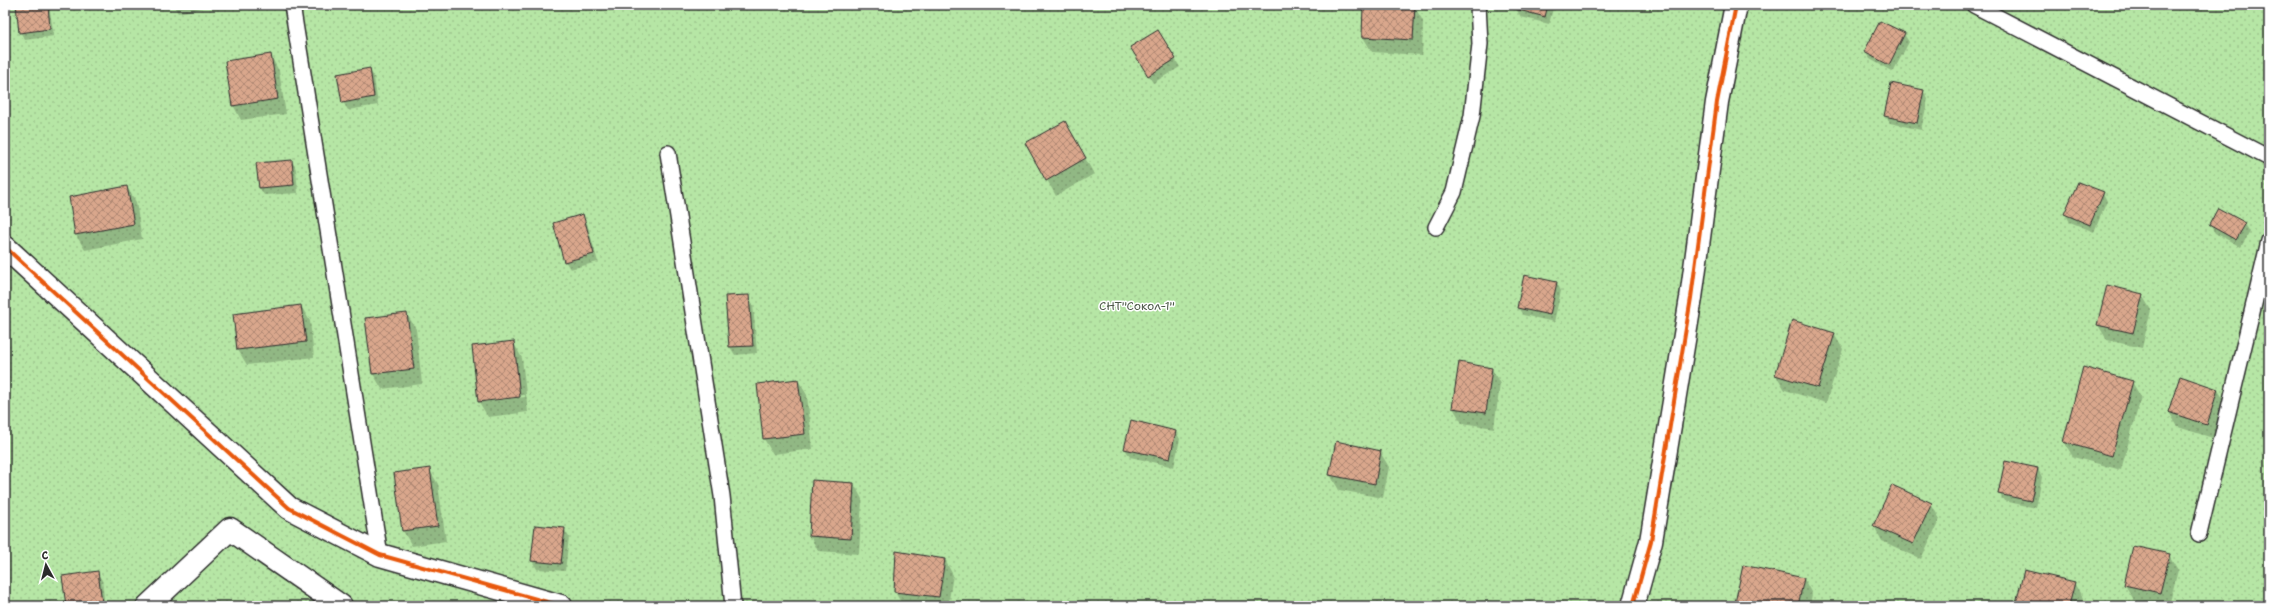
<svg xmlns="http://www.w3.org/2000/svg" width="2274" height="611" font-family="'Shantell Sans',sans-serif">
<style>
.garden{fill:url(#garden-dots);stroke:#708868}
.shadow{fill:#0003;fill-rule:evenodd}
.building{fill:url(#building-cross-hatch);stroke:#2b2b2b}
.lines{fill:none;stroke-linecap:round;stroke-linejoin:round}
.service-casing{stroke:#2b2b2b;stroke-width:18}
.minor-casing{stroke:#2b2b2b;stroke-width:25}
.tertiary-casing{stroke:#2b2b2b;stroke-width:25}
.service{stroke:#fff;stroke-width:15}
.minor{stroke:#fff;stroke-width:22}
.tertiary{stroke:#fff;stroke-width:22}
.cycleway-casing{stroke:#fff;stroke-width:6}
.cycleway{stroke:#e8590c;stroke-width:4}
.labels{text-anchor:middle;dominant-baseline:central;stroke-width:3;stroke-linejoin:round;paint-order:stroke}
.park-label{font-size:12px;fill:#4e5a4a;stroke:#fff}
</style>
<defs>
<pattern id="garden-dots" width="8" height="8" patternUnits="userSpaceOnUse"><rect width="8" height="8" fill="#b6e6a5"/><path d="M2 2h.1M6 6h.1" fill="none" stroke="#9dc58e" stroke-width="1.8" stroke-linecap="round"/></pattern>
<pattern id="building-cross-hatch" width="8" height="8" patternUnits="userSpaceOnUse"><rect width="8" height="8" fill="#d9a78c"/><path d="M0 0l8 8M0 8l8-8" fill="none" stroke="#b08873"/></pattern>
</defs>
<rect width="100%" height="100%" fill="#f4e5dc"/>
<filter id="ink" filterUnits="userSpaceOnUse"><feTurbulence type="fractalNoise" baseFrequency=".025" numOctaves="2"/><feDisplacementMap in="SourceGraphic" scale="8" xChannelSelector="R" yChannelSelector="G"/><feConvolveMatrix kernelMatrix="1 2 1 2 8 2 1 2 1" color-interpolation-filters="sRGB"/></filter>
<g filter="url(#ink)">
<!-- garden -->
<path class="garden" d="M 5,5 L 2269,5 L 2269,606 L 5,606 Z"/>
<!-- shadow -->
<path class="shadow" d="M 17,5 L 49,5 L 54,36 L 25,40 L 20,32 Z
M 173,5 L 201,5 L 202,8 L 178,13 Z
M 1364,5 L 1414,6 L 1423,21 L 1422,55 L 1372,52 L 1363,37 Z
M 1517,5 L 1554,5 L 1549,24 L 1521,17 L 1516,9 Z
M 2266,5 L 2269,5 L 2269,15 L 2265,8 Z
M 1158,31 L 1180,67 L 1153,83 L 1136,55 Z
M 1904,34 L 1909,42 L 1893,72 L 1870,59 L 1865,52 Z
M 271,56 L 279,71 L 286,114 L 241,120 L 233,105 Z
M 369,69 L 374,77 L 378,105 L 348,110 L 343,102 Z
M 1923,91 L 1928,99 L 1921,130 L 1890,123 L 1885,115 Z
M 1065,122 L 1094,174 L 1056,196 L 1027,144 Z
M 292,161 L 296,169 L 298,193 L 264,195 L 259,187 Z
M 127,187 L 136,202 L 142,239 L 85,250 L 76,235 Z
M 2103,193 L 2107,201 L 2094,232 L 2070,222 L 2065,214 Z
M 582,215 L 587,223 L 598,262 L 570,269 L 565,261 Z
M 2245,224 L 2250,232 L 2241,247 L 2215,233 L 2210,225 Z
M 1557,283 L 1561,291 L 1554,322 L 1523,315 L 1518,308 Z
M 2142,295 L 2151,310 L 2142,348 L 2107,340 L 2098,325 Z
M 748,296 L 753,304 L 757,353 L 735,355 L 730,347 L 726,297 Z
M 301,306 L 310,321 L 314,357 L 247,365 L 238,350 L 234,314 Z
M 407,314 L 416,329 L 422,384 L 382,389 L 373,374 Z
M 1834,334 L 1843,349 L 1826,403 L 1785,390 L 1776,375 Z
M 513,342 L 522,358 L 528,412 L 488,417 L 479,402 ZM 525,395 L 525,397 L 485,402 L 485,400 Z
M 1492,369 L 1500,384 L 1494,428 L 1462,423 L 1453,408 Z
M 798,380 L 807,395 L 813,449 L 773,454 L 764,439 L 758,385 Z
M 2132,382 L 2141,397 L 2121,470 L 2073,457 L 2064,442 Z
M 2218,390 L 2227,405 L 2216,439 L 2178,427 L 2169,412 Z
M 1176,432 L 1180,439 L 1174,467 L 1130,457 L 1125,449 Z
M 1380,452 L 1389,467 L 1383,498 L 1339,490 L 1330,475 Z
M 429,469 L 438,484 L 446,541 L 412,546 L 403,531 Z
M 2038,469 L 2042,477 L 2036,508 L 2004,501 L 1999,493 Z
M 813,481 L 854,484 L 862,499 L 859,554 L 818,551 L 810,536 Z
M 1931,504 L 1940,519 L 1921,559 L 1882,541 L 1874,526 Z
M 564,529 L 569,537 L 565,571 L 537,569 L 532,561 Z
M 2169,555 L 2178,570 L 2169,606 L 2160,606 L 2134,600 L 2125,585 Z
M 945,560 L 953,575 L 948,606 L 903,606 L 895,592 Z
M 97,573 L 102,580 L 105,606 L 67,606 L 63,577 Z
M 1804,579 L 1812,594 L 1810,606 L 1737,606 L 1736,603 Z
M 2074,583 L 2083,598 L 2081,606 L 2019,606 L 2017,603 Z"/>
<!-- building -->
<path class="building" d="M 16,5 L 48,5 L 50,29 L 19,33 Z
M 1363,5 L 1415,5 L 1413,40 L 1362,37 Z
M 1516,5 L 1548,5 L 1545,17 L 1515,9 Z
M 1880,21 L 1905,33 L 1889,65 L 1864,52 Z
M 1158,30 L 1176,59 L 1148,76 L 1130,47 Z
M 271,54 L 278,99 L 232,106 L 225,61 Z
M 370,68 L 374,97 L 342,103 L 337,74 Z
M 1891,83 L 1924,90 L 1917,123 L 1884,116 Z
M 1065,121 L 1086,158 L 1046,181 L 1025,143 Z
M 292,160 L 294,185 L 259,188 L 256,163 Z
M 2078,182 L 2104,192 L 2090,225 L 2064,214 Z
M 127,186 L 134,224 L 75,235 L 69,197 Z
M 2218,208 L 2246,223 L 2236,240 L 2209,225 Z
M 583,214 L 594,254 L 564,262 L 553,223 Z
M 1524,275 L 1557,282 L 1550,315 L 1517,308 Z
M 2107,285 L 2143,294 L 2133,333 L 2097,325 Z
M 749,295 L 753,346 L 729,347 L 725,296 Z
M 301,305 L 306,342 L 237,350 L 233,314 Z
M 407,313 L 414,369 L 372,374 L 365,318 Z
M 1792,320 L 1835,333 L 1818,388 L 1775,375 Z
M 514,341 L 520,397 L 478,402 L 472,346 Z
M 1459,362 L 1492,368 L 1486,413 L 1452,408 Z
M 2083,367 L 2133,381 L 2112,456 L 2063,442 Z
M 2180,376 L 2218,389 L 2207,425 L 2168,412 Z
M 798,379 L 805,434 L 763,439 L 757,384 Z
M 1131,420 L 1176,431 L 1170,459 L 1124,449 Z
M 1336,441 L 1381,451 L 1375,484 L 1329,475 Z
M 2005,461 L 2038,468 L 2031,501 L 1998,494 Z
M 430,468 L 438,526 L 402,531 L 394,473 Z
M 812,480 L 854,483 L 851,539 L 809,536 Z
M 1892,485 L 1932,503 L 1913,544 L 1873,526 Z
M 535,525 L 565,528 L 561,564 L 531,561 Z
M 2133,546 L 2170,554 L 2160,593 L 2124,585 Z
M 896,551 L 945,559 L 939,597 L 894,592 Z
M 1743,565 L 1804,578 L 1798,606 L 1749,606 L 1735,603 Z
M 2024,570 L 2075,582 L 2069,606 L 2027,606 L 2016,603 Z
M 98,571 L 102,603 L 66,606 L 62,576 Z"/>
<g class="lines">
<!-- service casing -->
<g class="service-casing">
<path id="service" d="M 292,5 L 380,555
M 1974,5 L 2269,158
M 668,153 L 722,496 L 733,606
M 1436,227 L 1454,192 L 1472,116 L 1480,44 L 1478,5
M 2199,534 L 2269,241"/>
</g>
<!-- minor casing -->
<g class="minor-casing">
<path id="minor" d="M 5,247 L 289,508 L 380,555 L 561,606
M 148,606 L 230,529 L 341,606"/>
</g>
<!-- tertiary casing -->
<g class="tertiary-casing">
<path id="tertiary" d="M 1633,606 L 1651,541 L 1691,298 L 1717,102 L 1736,5"/>
</g>
<!-- service -->
<use href="#service" class="service"/>
<!-- minor -->
<use href="#minor" class="minor"/>
<!-- tertiary -->
<use href="#tertiary" class="tertiary"/>
<!-- cycleway casing -->
<g class="cycleway-casing">
<path id="cycleway" d="M 5,247 L 289,508 L 380,555 L 561,606
M 1633,606 L 1651,541 L 1691,298 L 1717,102 L 1736,5"/>
</g>
<!-- cycleway -->
<use href="#cycleway" class="cycleway"/>
</g>
</g>
<g class="labels">
<!-- park labels -->
<g class="park-label">
<text x="1137" y="306">СНТ"Сокол-1"</text>
</g>
</g>
<!-- margin -->
<rect width="2274" height="611" fill="none" stroke="#fff" stroke-width="20"/>
<rect x="10" y="10" width="2254" height="591" fill="none" stroke="#2b2b2b" stroke-width="1.5" filter="url(#ink)"/>
<!-- north arrow -->
<g transform="translate(46 565) rotate(353)" stroke="#ffffff" stroke-width="3" paint-order="stroke">
<path d="M0-3L7 15L0 10L-7 15Z" fill="#2b2b2b"/>
<text y="-6" font-size="11" font-weight="bold" text-anchor="middle" fill="#2b2b2b">С</text>
</g>
</svg>
